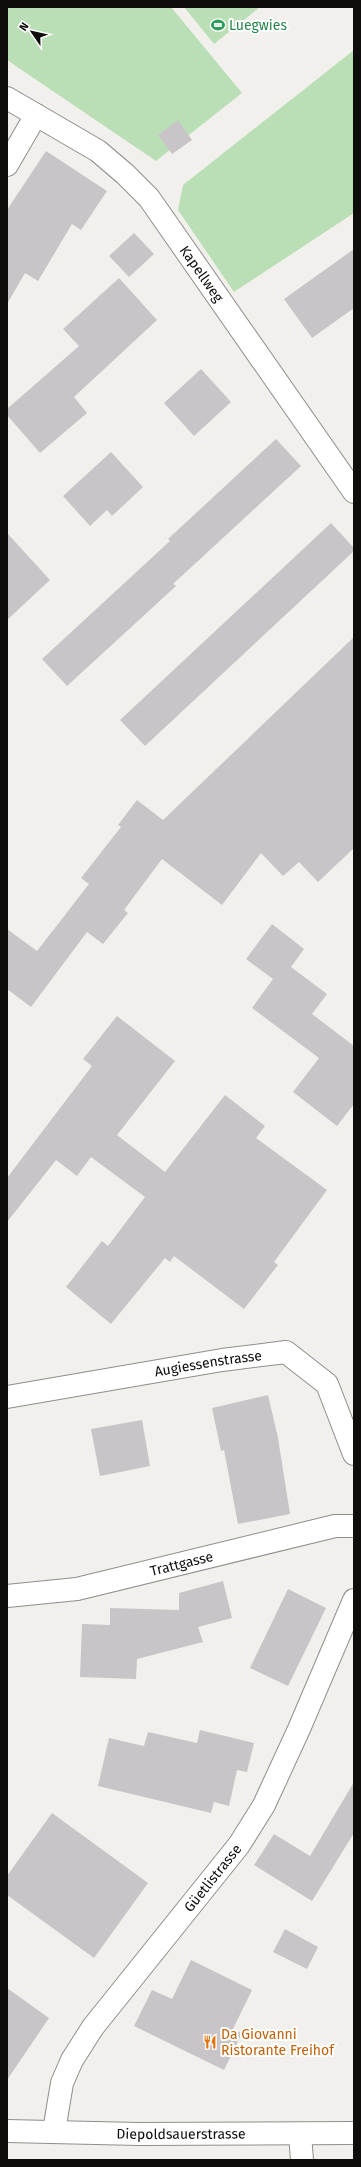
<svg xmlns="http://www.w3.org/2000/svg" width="361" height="2167" font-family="'Fira Sans',sans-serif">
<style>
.green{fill:#badfb6}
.building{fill:#c9c4c7}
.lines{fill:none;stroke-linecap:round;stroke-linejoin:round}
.minor-casing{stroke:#908e8a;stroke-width:24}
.secondary-casing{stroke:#908e8a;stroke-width:24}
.minor{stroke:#fff;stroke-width:22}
.secondary{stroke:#fff;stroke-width:22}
.labels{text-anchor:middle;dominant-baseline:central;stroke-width:4;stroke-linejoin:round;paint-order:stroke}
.leisure-label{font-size:14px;fill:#27864d;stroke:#fff;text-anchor:start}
.street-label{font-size:14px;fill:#0e0d0c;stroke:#fff}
.food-label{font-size:14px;fill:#c56008;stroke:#fff;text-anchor:start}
</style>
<rect width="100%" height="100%" fill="#f2f0ec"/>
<!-- green -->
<path class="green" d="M 7,7 L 171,7 L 242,93 L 156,161 L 7,60 Z
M 184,7 L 260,7 L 214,44 Z
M 354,50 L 354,213 L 234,292 L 178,210 L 183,185 Z"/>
<!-- building -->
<path class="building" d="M 178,120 L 192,140 L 172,154 L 158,135 Z
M 46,151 L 107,191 L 81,230 L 72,224 L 38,281 L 25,273 L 7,304 L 7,210 Z
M 134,233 L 154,254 L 129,277 L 109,256 Z
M 354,249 L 354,308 L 312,338 L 284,299 Z
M 119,278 L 157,320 L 74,397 L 87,413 L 40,453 L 7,415 L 7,409 L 79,346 L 63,329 Z
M 201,369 L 231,402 L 194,436 L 164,403 Z
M 276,439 L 301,466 L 173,584 L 176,586 L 67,686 L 42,659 L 170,541 L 168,539 Z
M 111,452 L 143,487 L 112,516 L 107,510 L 90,526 L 63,496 Z
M 331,523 L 354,548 L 354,551 L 145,746 L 120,720 Z
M 7,533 L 50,580 L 7,620 Z
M 354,637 L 354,848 L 318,882 L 299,862 L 283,876 L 261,853 L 222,905 L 162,859 L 124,910 L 128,913 L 103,944 L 87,932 L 31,1007 L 7,989 L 7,929 L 37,951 L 89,884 L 81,878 L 121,827 L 118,825 L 137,800 L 163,820 Z
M 272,924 L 304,949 L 291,967 L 327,994 L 312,1014 L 354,1046 L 354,1104 L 337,1126 L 293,1092 L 319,1058 L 252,1008 L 273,979 L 246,959 Z
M 117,1016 L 175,1061 L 117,1135 L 165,1172 L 225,1095 L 265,1126 L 256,1138 L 327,1190 L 274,1262 L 278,1265 L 244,1309 L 174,1256 L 170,1262 L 165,1258 L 111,1324 L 66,1287 L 102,1241 L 108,1246 L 145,1197 L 91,1157 L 77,1176 L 56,1160 L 7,1222 L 7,1178 L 92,1066 L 83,1059 Z
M 268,1395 L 278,1438 L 290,1514 L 238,1524 L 224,1450 L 221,1451 L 212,1408 Z
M 142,1420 L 150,1466 L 100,1476 L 91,1429 Z
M 223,1581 L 232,1618 L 198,1627 L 203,1642 L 137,1659 L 136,1679 L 80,1677 L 82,1624 L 110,1625 L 110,1608 L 179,1610 L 179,1593 Z
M 288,1589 L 326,1608 L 288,1686 L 250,1668 Z
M 200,1730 L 254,1743 L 247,1772 L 237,1770 L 229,1806 L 214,1802 L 211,1813 L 98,1786 L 109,1738 L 144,1746 L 148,1732 L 197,1743 Z
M 354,1782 L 354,1833 L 312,1901 L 254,1865 L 274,1834 L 310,1856 Z
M 52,1813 L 148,1883 L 94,1958 L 7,1895 L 7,1876 Z
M 285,1929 L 318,1947 L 307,1969 L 273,1952 Z
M 191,1960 L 252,1990 L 233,2029 L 242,2033 L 224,2070 L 134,2026 L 152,1990 L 172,1999 Z
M 7,1988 L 49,2018 L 7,2080 Z"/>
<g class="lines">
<!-- minor casing -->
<g class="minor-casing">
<g id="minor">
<path id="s1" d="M 7,98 L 98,151 L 125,174 L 149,198 L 354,492"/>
<path d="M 7,165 L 36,115"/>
<path id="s2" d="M 7,1397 L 222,1360 L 286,1352 L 327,1384 L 354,1454"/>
<path id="s3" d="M 7,1596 L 77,1589 L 335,1526 L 354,1526"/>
<path id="s4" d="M 54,2131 L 62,2083 L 72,2060 L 93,2027 L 239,1845 L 264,1805 L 299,1729 L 354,1600"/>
<path d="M 300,2134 L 302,2160"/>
</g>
</g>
<!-- secondary casing -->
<g class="secondary-casing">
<g id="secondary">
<path id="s5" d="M 7,2131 L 139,2134 L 354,2133"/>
</g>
</g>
<!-- minor -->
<use href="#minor" class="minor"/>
<!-- secondary -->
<use href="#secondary" class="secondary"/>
</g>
<!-- icons -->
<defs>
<g id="stadium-bare" transform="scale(1.08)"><path d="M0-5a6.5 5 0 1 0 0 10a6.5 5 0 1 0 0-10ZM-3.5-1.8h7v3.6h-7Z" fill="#2e9e5b" stroke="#fff" stroke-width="2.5" paint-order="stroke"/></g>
<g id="restaurant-bare" transform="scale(1.08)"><path d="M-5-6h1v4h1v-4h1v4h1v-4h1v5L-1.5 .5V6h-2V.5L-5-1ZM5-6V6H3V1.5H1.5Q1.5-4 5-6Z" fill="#e8710a" stroke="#fff" stroke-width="2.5" paint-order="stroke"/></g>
</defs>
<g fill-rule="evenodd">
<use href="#stadium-bare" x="218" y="25"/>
<use href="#restaurant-bare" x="210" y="2042"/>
</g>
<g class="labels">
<!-- leisure labels -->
<g class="leisure-label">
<text x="229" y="25">Luegwies</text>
</g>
<!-- street labels -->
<g class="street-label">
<text stroke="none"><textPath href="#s1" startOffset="267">Kapellweg</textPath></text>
<text stroke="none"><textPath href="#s2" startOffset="204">Augiessenstrasse</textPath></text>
<text stroke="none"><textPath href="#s3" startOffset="178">Trattgasse</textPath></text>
<text stroke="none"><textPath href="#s4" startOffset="304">Güetlistrasse</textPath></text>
<text stroke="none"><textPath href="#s5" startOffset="174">Diepoldsauerstrasse</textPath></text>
</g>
<!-- food labels -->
<g class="food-label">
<text x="221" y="2034">Da Giovanni<tspan x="221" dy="16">Ristorante Freihof</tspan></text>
</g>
</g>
<!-- border -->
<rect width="361" height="2167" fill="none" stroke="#0e0d0c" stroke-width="16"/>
<!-- north arrow -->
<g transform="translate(32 32) rotate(304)" stroke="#ffffff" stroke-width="3" paint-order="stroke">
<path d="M0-3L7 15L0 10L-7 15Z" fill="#0e0d0c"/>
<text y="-6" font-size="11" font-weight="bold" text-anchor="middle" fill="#0e0d0c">N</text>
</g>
</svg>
